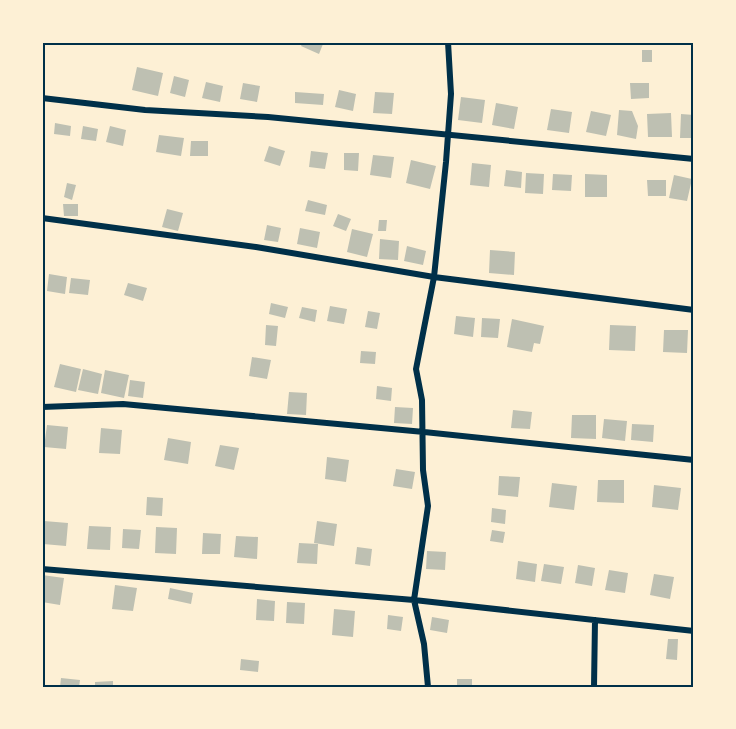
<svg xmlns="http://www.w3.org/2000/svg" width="736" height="729" font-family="Overpass,sans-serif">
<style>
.building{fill:#bec0b2}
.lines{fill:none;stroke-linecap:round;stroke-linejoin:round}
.minor{stroke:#003049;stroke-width:6}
.neatline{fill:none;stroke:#003049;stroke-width:2}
</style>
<rect width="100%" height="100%" fill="#fdf0d5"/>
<!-- building -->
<path class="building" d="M 303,42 L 320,42 L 323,44 L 319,54 L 301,46 Z
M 642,50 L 652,50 L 652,62 L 642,62 Z
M 137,67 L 163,73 L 158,96 L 132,90 Z
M 174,76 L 189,80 L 185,97 L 170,93 Z
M 206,82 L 223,86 L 220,102 L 202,98 Z
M 243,83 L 260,86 L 257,102 L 240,99 Z
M 630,83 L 649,83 L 649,98 L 631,99 Z
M 339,90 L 356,94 L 353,111 L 335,107 Z
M 295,92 L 324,94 L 323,105 L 295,103 Z
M 375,92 L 394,93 L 392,114 L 373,113 Z
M 461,97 L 485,100 L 482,123 L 458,120 Z
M 496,103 L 518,107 L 514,129 L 492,125 Z
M 551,109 L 572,112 L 569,133 L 547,130 Z
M 619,110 L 632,111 L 638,126 L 636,139 L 617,135 Z
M 591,111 L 611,115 L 606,136 L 586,132 Z
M 671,113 L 672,137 L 648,137 L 647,114 Z
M 681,114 L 694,115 L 694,138 L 680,138 Z
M 55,123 L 71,126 L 70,136 L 54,134 Z
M 83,126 L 98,129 L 96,141 L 81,139 Z
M 110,126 L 126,130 L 123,146 L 106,142 Z
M 159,135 L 184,138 L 181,156 L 156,152 Z
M 191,141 L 208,141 L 208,156 L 190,156 Z
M 269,146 L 285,151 L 280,166 L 264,161 Z
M 311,151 L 328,153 L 325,169 L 309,167 Z
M 344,153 L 359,153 L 358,171 L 344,170 Z
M 373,155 L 394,157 L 391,178 L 370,175 Z
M 411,160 L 436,166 L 430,189 L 406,183 Z
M 472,163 L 491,165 L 489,187 L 470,185 Z
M 506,170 L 522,172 L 521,188 L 504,186 Z
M 526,173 L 544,174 L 543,194 L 525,193 Z
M 553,174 L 572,175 L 571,191 L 552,190 Z
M 585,174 L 607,175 L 607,197 L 585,197 Z
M 674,175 L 692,179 L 687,201 L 669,198 Z
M 647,180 L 666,180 L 666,196 L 648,196 Z
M 67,183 L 76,185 L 72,200 L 64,197 Z
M 308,200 L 327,205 L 325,215 L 305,211 Z
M 63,204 L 78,204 L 78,216 L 64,216 Z
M 167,209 L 183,213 L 178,231 L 162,227 Z
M 338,214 L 351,219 L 346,231 L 333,226 Z
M 379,220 L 387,220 L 386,231 L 378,231 Z
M 267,225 L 281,228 L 278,242 L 264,240 Z
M 300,228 L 320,232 L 317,248 L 297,244 Z
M 352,229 L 373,234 L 367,257 L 347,252 Z
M 380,239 L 399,241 L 398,260 L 379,259 Z
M 407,246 L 426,251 L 423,265 L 404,261 Z
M 490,250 L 515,252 L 514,275 L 489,273 Z
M 49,274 L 67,277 L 65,294 L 47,291 Z
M 71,278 L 90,280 L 88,295 L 69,293 Z
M 128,283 L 147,288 L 143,301 L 124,295 Z
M 271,303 L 288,307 L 285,318 L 269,314 Z
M 330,306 L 347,309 L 344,324 L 327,321 Z
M 302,307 L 317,310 L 315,322 L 299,318 Z
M 368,311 L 380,313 L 377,329 L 365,327 Z
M 456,316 L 475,318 L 473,337 L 454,334 Z
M 482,318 L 500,319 L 498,338 L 481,337 Z
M 512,319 L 544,326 L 540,344 L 534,343 L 532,352 L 507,347 Z
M 266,325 L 278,326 L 276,346 L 265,345 Z
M 610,325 L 636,326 L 635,351 L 609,350 Z
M 664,330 L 688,330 L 687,353 L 663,352 Z
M 361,351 L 376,352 L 375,364 L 360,363 Z
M 252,357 L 271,360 L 267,379 L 249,376 Z
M 60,364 L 81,369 L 76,392 L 54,387 Z
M 83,369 L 102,374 L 98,394 L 78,390 Z
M 105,370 L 129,375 L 124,398 L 101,393 Z
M 130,380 L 145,382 L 143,398 L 128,396 Z
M 377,386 L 392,388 L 391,401 L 376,399 Z
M 289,392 L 307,393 L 306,415 L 287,414 Z
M 395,407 L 413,408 L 412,424 L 394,423 Z
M 513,410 L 532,412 L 530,429 L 511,428 Z
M 572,415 L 596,415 L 596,439 L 571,438 Z
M 604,419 L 627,421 L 625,441 L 602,438 Z
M 632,424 L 654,425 L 653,442 L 631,440 Z
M 47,425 L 68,427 L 66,449 L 44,447 Z
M 101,428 L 122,430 L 120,454 L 99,453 Z
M 168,438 L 191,442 L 188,464 L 164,460 Z
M 220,445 L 239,448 L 234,470 L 215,466 Z
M 327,457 L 349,460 L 346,482 L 325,479 Z
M 396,469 L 415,472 L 412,489 L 393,486 Z
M 499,476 L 520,477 L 518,497 L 498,495 Z
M 598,480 L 624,480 L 624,503 L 597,502 Z
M 552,483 L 577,486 L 574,510 L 549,507 Z
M 654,485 L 681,488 L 678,510 L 652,507 Z
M 147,497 L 163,498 L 162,516 L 146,515 Z
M 492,508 L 506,510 L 505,524 L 491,522 Z
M 44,521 L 68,523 L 66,546 L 43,544 Z
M 317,521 L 337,524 L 334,546 L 314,543 Z
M 89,526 L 111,527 L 110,550 L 87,549 Z
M 156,527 L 177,528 L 176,554 L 155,553 Z
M 123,529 L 141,530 L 139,549 L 122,548 Z
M 492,530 L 505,532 L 503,543 L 490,541 Z
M 203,533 L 221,534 L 220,554 L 202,554 Z
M 236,536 L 258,537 L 257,559 L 234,557 Z
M 299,543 L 318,544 L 317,564 L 297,563 Z
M 357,547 L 372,549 L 370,566 L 355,564 Z
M 427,551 L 446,552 L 445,570 L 426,569 Z
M 518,561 L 537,564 L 535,582 L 516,579 Z
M 544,564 L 564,567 L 561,584 L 541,581 Z
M 578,565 L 595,568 L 592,586 L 575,583 Z
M 609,570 L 628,573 L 625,593 L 605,590 Z
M 654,574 L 674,577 L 670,599 L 650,595 Z
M 42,575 L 64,578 L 60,605 L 42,602 Z
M 115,585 L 137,588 L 133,611 L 112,609 Z
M 170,588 L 193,593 L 191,604 L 168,599 Z
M 257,599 L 275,601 L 274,621 L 256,620 Z
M 287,602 L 305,603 L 304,624 L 286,623 Z
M 334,609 L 355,611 L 353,637 L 332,635 Z
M 388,615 L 403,617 L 401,631 L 387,629 Z
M 432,617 L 449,620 L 447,633 L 430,630 Z
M 668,639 L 678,639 L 677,660 L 666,659 Z
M 241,659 L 259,661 L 258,672 L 240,670 Z
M 61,678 L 80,680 L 79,687 L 60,687 Z
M 457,679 L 472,679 L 472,687 L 457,687 Z
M 113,681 L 113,687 L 95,687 L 95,682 Z"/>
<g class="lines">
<!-- minor -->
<path class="minor" d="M 42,98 L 145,110 L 268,117 L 694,159
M 42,218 L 256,247 L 434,277 L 694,310
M 42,407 L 123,404 L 424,432 L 694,460
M 42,569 L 414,600 L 694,631
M 428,687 L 424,644 L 414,600 L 428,506 L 423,470 L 422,400 L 416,369 L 434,277 L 446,162 L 451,94 L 448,42
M 594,687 L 595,620"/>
</g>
<!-- border -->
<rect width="736" height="729" fill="none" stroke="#fdf0d5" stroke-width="87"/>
<rect x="44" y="44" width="648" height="642" class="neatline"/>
</svg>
